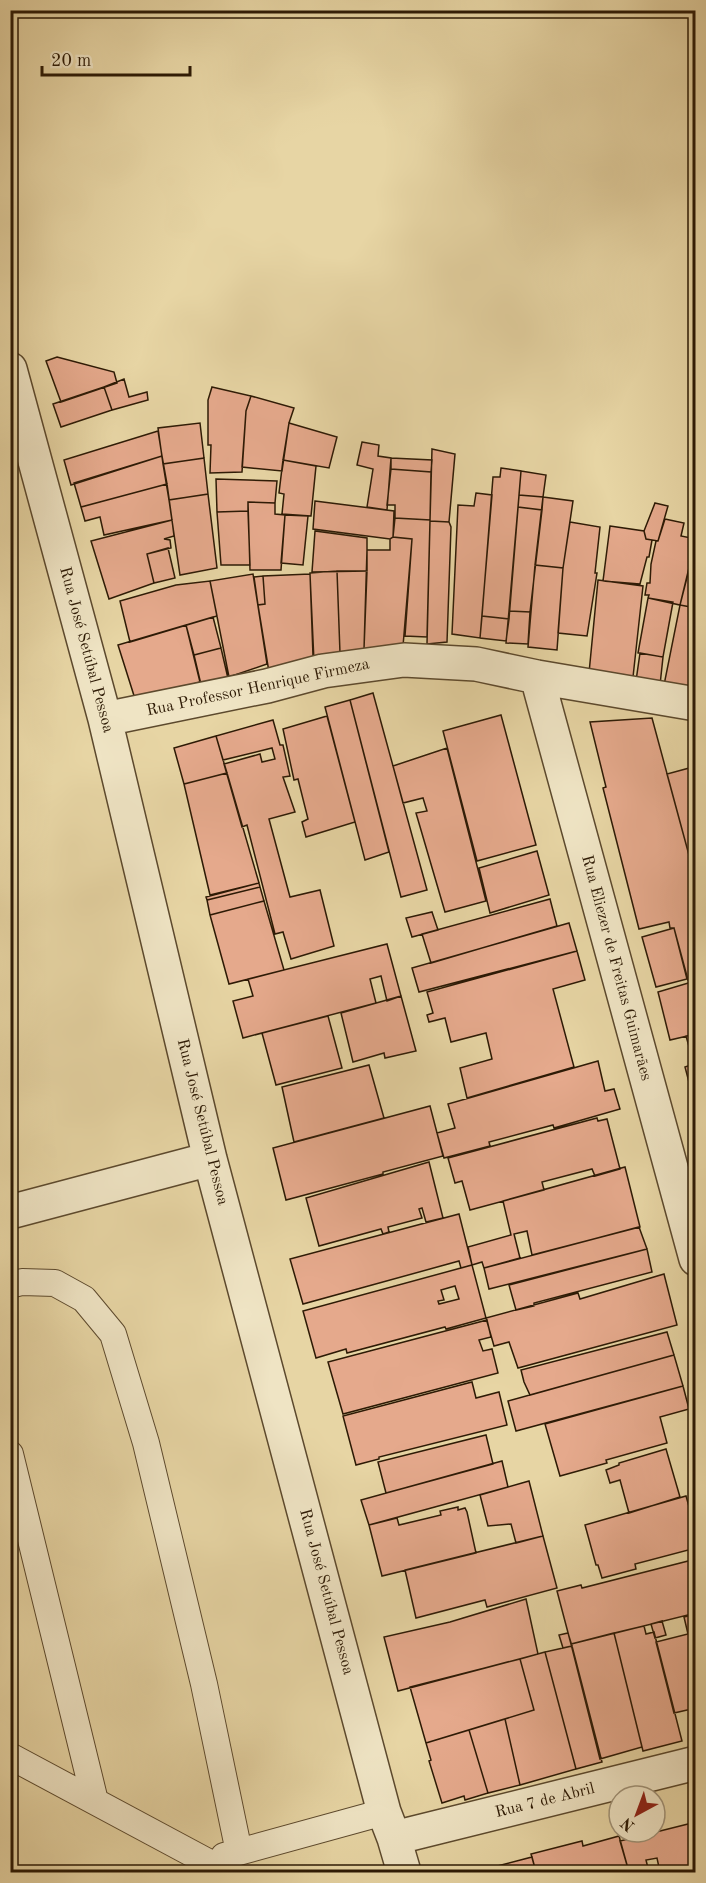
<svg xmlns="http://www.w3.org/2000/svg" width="706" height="1883" font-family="'Old Standard TT',serif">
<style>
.building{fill:#e5a98c;stroke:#2d1a05;stroke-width:1.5;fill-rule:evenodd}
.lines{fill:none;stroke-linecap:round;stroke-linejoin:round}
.service-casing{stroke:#5c492d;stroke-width:28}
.minor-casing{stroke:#5c492d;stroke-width:36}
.service{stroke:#efe4c4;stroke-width:26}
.minor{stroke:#efe4c4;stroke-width:33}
.labels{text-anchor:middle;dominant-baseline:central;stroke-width:6;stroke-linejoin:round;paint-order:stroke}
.street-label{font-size:16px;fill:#2d1a05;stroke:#efe4c4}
</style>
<rect width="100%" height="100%" fill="#e7d5a4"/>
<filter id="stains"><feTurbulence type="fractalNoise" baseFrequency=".00333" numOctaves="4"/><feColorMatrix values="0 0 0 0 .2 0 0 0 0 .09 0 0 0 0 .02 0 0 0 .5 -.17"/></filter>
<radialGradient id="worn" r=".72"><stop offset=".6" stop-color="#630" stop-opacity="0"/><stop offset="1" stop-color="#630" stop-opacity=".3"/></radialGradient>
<!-- building -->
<path class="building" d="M 57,357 L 114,372 L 117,383 L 61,402 L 46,361 Z
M 124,379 L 129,397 L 147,392 L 148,400 L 112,410 L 104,387 Z
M 104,387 L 112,410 L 61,427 L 53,404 Z
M 212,387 L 251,396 L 246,411 L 242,472 L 210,473 L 211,445 L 208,445 L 208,400 Z
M 251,396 L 294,408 L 289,423 L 282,471 L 242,467 L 246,411 Z
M 200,423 L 204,458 L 163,464 L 158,428 Z
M 289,423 L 337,437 L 329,468 L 283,460 Z
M 158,431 L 162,456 L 71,485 L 64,460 Z
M 362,442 L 379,445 L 378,456 L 391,458 L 387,510 L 367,507 L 373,469 L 357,465 Z
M 432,449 L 455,454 L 449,522 L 430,521 Z
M 162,456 L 167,484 L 81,507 L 74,483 Z
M 204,458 L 208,494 L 169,500 L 163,464 Z
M 391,458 L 432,460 L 431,472 L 391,469 Z
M 283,460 L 316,466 L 311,516 L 282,514 L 284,494 L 279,493 Z
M 501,468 L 521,471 L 509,619 L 482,616 L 493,477 L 500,477 Z
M 391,469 L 431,472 L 430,520 L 395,518 L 395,505 L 387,505 Z
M 521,471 L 546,475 L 543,497 L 519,495 Z
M 216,479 L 277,481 L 275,503 L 248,502 L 248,511 L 217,512 Z
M 167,484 L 172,520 L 104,535 L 100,517 L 85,521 L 81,507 Z
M 476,493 L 492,495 L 480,638 L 452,634 L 458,505 L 474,506 Z
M 208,494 L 217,568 L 180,575 L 169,500 Z
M 519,495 L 543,497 L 542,510 L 518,507 Z
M 543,497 L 573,501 L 563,568 L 535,565 Z
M 315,501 L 394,511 L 393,537 L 390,539 L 313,529 Z
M 248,502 L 275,503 L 275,514 L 285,515 L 281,570 L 250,570 Z
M 655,503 L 668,506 L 658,541 L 646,539 L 644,531 Z
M 518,507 L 542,510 L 530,612 L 509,611 Z
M 248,511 L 250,565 L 221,565 L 217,512 Z
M 285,515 L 308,516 L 303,565 L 281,563 Z
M 395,518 L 430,520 L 427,637 L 405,636 L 412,539 L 393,537 Z
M 665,519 L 684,523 L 681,536 L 696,539 L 680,605 L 648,598 L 649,595 L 645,595 L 647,583 L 650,583 L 651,564 L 656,541 L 658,541 Z
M 172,520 L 174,536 L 164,539 L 170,540 L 171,548 L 147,554 L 154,583 L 109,599 L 91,541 Z
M 430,521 L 449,522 L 451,527 L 447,642 L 427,644 Z
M 570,522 L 600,527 L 595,573 L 597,573 L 587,636 L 558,633 L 563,568 Z
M 610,526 L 644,531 L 646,539 L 652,540 L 649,557 L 647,557 L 640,584 L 603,581 Z
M 315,531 L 367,538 L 367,571 L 312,572 Z
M 393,537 L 412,539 L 403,646 L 364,649 L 367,550 L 390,550 L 390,539 Z
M 696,542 L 696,608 L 680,605 Z
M 168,548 L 175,578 L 154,583 L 147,554 Z
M 535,565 L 563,568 L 557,650 L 528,647 Z
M 337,571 L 340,653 L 313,656 L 310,573 Z
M 337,571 L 367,571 L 364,649 L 340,653 Z
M 253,574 L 267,664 L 229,677 L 210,581 Z
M 310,574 L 314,662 L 269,672 L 258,605 L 265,604 L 263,576 Z
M 263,576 L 265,604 L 258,605 L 254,577 Z
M 598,580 L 643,586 L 633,677 L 589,673 Z
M 210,581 L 217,616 L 130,642 L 120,601 L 176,585 Z
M 648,598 L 673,602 L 663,657 L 638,653 Z
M 680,605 L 696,608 L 695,689 L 664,685 Z
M 509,611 L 530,612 L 528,644 L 506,643 Z
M 482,616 L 509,619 L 506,641 L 480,638 Z
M 213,617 L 221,648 L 194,655 L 186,625 Z
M 186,625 L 200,682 L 136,702 L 118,645 Z
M 221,648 L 230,687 L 203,693 L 194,655 Z
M 640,653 L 663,657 L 660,685 L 636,681 Z
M 373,693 L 427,890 L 401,897 L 350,700 Z
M 350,700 L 389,852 L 365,860 L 325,707 Z
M 501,715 L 536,845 L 477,861 L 443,731 Z
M 327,716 L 355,822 L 306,837 L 302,822 L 308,819 L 298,779 L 294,780 L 283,729 Z
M 652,718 L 696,881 L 696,978 L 688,980 L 674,928 L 670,928 L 669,922 L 639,929 L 603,788 L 606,787 L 590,722 Z
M 273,720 L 280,745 L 283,745 L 290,776 L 283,777 L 295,812 L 269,819 L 290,897 L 320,890 L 334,946 L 291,959 L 283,932 L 275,934 L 247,825 L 242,827 L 224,764 L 260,754 L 262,762 L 275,759 L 272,748 L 223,760 L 216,736 Z
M 216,736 L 227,773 L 184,784 L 174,748 Z
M 447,748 L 486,901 L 445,912 L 416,813 L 427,811 L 423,798 L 403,803 L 393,766 Z
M 693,767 L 696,776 L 696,881 L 667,774 Z
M 227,773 L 259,883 L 210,895 L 184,784 Z
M 537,851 L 549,895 L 490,913 L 479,868 Z
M 259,883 L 260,887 L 207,900 L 206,897 Z
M 260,887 L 264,901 L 210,915 L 207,900 Z
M 550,899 L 557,926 L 431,963 L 422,934 Z
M 264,901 L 284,970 L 229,984 L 210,915 Z
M 432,912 L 438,930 L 412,937 L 406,918 Z
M 569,923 L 577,951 L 419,992 L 412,968 Z
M 674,928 L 687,979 L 656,987 L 642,937 Z
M 387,944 L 401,996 L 387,1001 L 381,976 L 370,979 L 376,1003 L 243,1038 L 233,1001 L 253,996 L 248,979 Z
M 577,951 L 585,980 L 553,989 L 574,1067 L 467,1098 L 460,1068 L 492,1059 L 486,1033 L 451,1042 L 445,1018 L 429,1022 L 427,1015 L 433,1013 L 427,992 Z
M 695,981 L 696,1034 L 670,1040 L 658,992 Z
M 401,996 L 416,1051 L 385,1058 L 384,1053 L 353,1062 L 341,1013 Z
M 328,1016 L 342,1068 L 276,1085 L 262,1033 Z
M 696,1034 L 696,1064 L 694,1064 L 686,1036 Z
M 598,1061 L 605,1091 L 614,1089 L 620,1109 L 554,1128 L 553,1125 L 489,1142 L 490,1146 L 444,1158 L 437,1133 L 455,1128 L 448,1104 Z
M 694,1064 L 696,1064 L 696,1089 L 691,1090 L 685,1067 Z
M 369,1065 L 384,1118 L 294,1142 L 282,1087 Z
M 430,1106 L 443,1156 L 383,1172 L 383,1174 L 286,1200 L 273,1148 Z
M 597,1118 L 598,1121 L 607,1119 L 620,1169 L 595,1176 L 592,1169 L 542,1182 L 544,1190 L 470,1210 L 462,1181 L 455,1183 L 448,1158 Z
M 429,1162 L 443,1218 L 426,1222 L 422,1208 L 419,1209 L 422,1218 L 388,1227 L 389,1232 L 383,1234 L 381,1229 L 319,1246 L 306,1198 Z
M 625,1167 L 640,1227 L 532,1255 L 527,1231 L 514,1234 L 520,1258 L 484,1268 L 482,1262 L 472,1265 L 468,1247 L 511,1235 L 503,1201 Z
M 459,1214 L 472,1265 L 461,1268 L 459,1261 L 303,1304 L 290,1259 Z
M 639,1227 L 647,1249 L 489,1289 L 484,1268 Z
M 647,1249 L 652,1272 L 534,1303 L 534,1306 L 516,1310 L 509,1285 Z
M 472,1265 L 486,1318 L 446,1329 L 445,1327 L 347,1353 L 346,1349 L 316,1358 L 303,1311 ZM 455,1286 L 459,1299 L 439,1304 L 438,1301 L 444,1300 L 441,1290 Z
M 664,1274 L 677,1325 L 518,1368 L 509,1342 L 494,1346 L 486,1318 L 578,1293 L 580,1299 Z
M 487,1320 L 491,1337 L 479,1340 L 483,1351 L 492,1349 L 498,1373 L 343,1414 L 328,1362 Z
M 667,1332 L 674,1355 L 530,1395 L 524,1382 L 521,1370 Z
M 674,1355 L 683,1386 L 516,1431 L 508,1401 Z
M 472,1382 L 476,1398 L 499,1392 L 507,1425 L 379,1457 L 379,1459 L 356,1465 L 343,1416 Z
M 683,1386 L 689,1409 L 660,1417 L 667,1443 L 606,1460 L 607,1463 L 560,1476 L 545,1424 Z
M 486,1435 L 493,1464 L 386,1493 L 378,1462 Z
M 666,1449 L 680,1497 L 629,1513 L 620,1480 L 610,1483 L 606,1470 L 619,1465 L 619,1463 Z
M 502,1461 L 508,1487 L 369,1525 L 361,1500 Z
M 529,1481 L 543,1536 L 516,1543 L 511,1524 L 488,1526 L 480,1495 Z
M 686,1496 L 696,1531 L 696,1548 L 635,1564 L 636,1569 L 602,1578 L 598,1565 L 596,1565 L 585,1525 Z
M 458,1507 L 458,1510 L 465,1508 L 467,1512 L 476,1553 L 382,1576 L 369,1525 L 397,1518 L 399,1525 L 441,1515 L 440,1511 Z
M 543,1536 L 557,1588 L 487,1607 L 485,1600 L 416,1618 L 405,1570 Z
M 696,1559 L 696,1613 L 571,1644 L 557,1591 L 581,1585 L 582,1588 Z
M 526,1599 L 538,1654 L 398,1691 L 384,1637 L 450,1622 Z
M 696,1614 L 696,1708 L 674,1713 L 656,1642 L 688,1634 L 684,1617 Z
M 662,1621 L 666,1635 L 655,1638 L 651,1624 Z
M 644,1626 L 646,1634 L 654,1632 L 682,1741 L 643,1751 L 614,1633 Z
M 568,1633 L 572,1646 L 563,1648 L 559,1635 Z
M 614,1633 L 642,1747 L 600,1759 L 571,1644 Z
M 572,1646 L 602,1762 L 576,1769 L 545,1652 Z
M 545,1652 L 576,1769 L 520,1785 L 505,1719 L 534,1710 L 520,1659 Z
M 520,1659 L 534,1710 L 426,1743 L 410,1687 Z
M 505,1719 L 520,1785 L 488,1793 L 469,1730 Z
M 469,1730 L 488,1793 L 465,1800 L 464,1796 L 442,1803 L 429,1761 L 431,1760 L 426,1743 Z
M 696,1822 L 696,1867 L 676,1872 L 660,1872 L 657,1858 L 646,1860 L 649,1872 L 629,1872 L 620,1841 Z
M 619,1836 L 629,1872 L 536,1872 L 531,1854 L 582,1841 L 583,1846 Z
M 532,1857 L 536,1872 L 477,1872 L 478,1871 Z"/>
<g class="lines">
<!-- service casing -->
<g class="service-casing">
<path id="service" d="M 10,1285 L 22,1282 L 55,1283 L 84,1299 L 113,1334 L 146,1443 L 204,1684 L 239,1852
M 10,1454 L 95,1801
M 10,1756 L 206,1861
M 224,1856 L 384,1812"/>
</g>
<!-- minor casing -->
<g class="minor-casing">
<path id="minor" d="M 10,369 L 105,719 L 210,1159 L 384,1812 L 394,1838 L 404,1872
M 537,677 L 696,1259
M 105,719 L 267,686 L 323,671 L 404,660 L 476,664 L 537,677 L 696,704
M 10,1212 L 210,1159
M 394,1838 L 696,1763"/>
</g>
<!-- service -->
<use href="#service" class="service"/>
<!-- minor -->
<use href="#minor" class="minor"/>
</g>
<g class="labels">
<!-- street labels -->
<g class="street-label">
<text transform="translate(86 650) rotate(75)">Rua José Setúbal Pessoa</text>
<text transform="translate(258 688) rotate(-12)">Rua Professor Henrique Firmeza</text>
<text transform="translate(616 968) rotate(75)">Rua Eliezer de Freitas Guimarães</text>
<text transform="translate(202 1122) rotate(76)">Rua José Setúbal Pessoa</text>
<text transform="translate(326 1592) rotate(75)">Rua José Setúbal Pessoa</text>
<text transform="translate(545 1801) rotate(-14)">Rua 7 de Abril</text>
</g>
</g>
<!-- margin -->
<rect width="706" height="1883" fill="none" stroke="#e7d5a4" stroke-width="36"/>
<rect x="12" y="12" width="682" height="1859" fill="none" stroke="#2d1a05" stroke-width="3"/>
<rect x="18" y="18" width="670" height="1847" fill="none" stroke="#2d1a05" stroke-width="1.5"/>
<!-- north arrow -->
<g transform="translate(637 1814) rotate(221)"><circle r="28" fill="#efe4c4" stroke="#a19378" stroke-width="1.5"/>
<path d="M0-4.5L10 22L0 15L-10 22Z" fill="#8f2418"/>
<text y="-9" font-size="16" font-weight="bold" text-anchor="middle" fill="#2d1a05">N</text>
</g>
<!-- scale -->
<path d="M42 66v9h148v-9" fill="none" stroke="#2d1a05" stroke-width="3"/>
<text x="51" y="66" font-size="18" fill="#2d1a05" stroke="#efe4c4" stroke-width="4.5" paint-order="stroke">20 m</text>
<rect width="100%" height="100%" filter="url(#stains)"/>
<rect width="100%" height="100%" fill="url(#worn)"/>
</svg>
